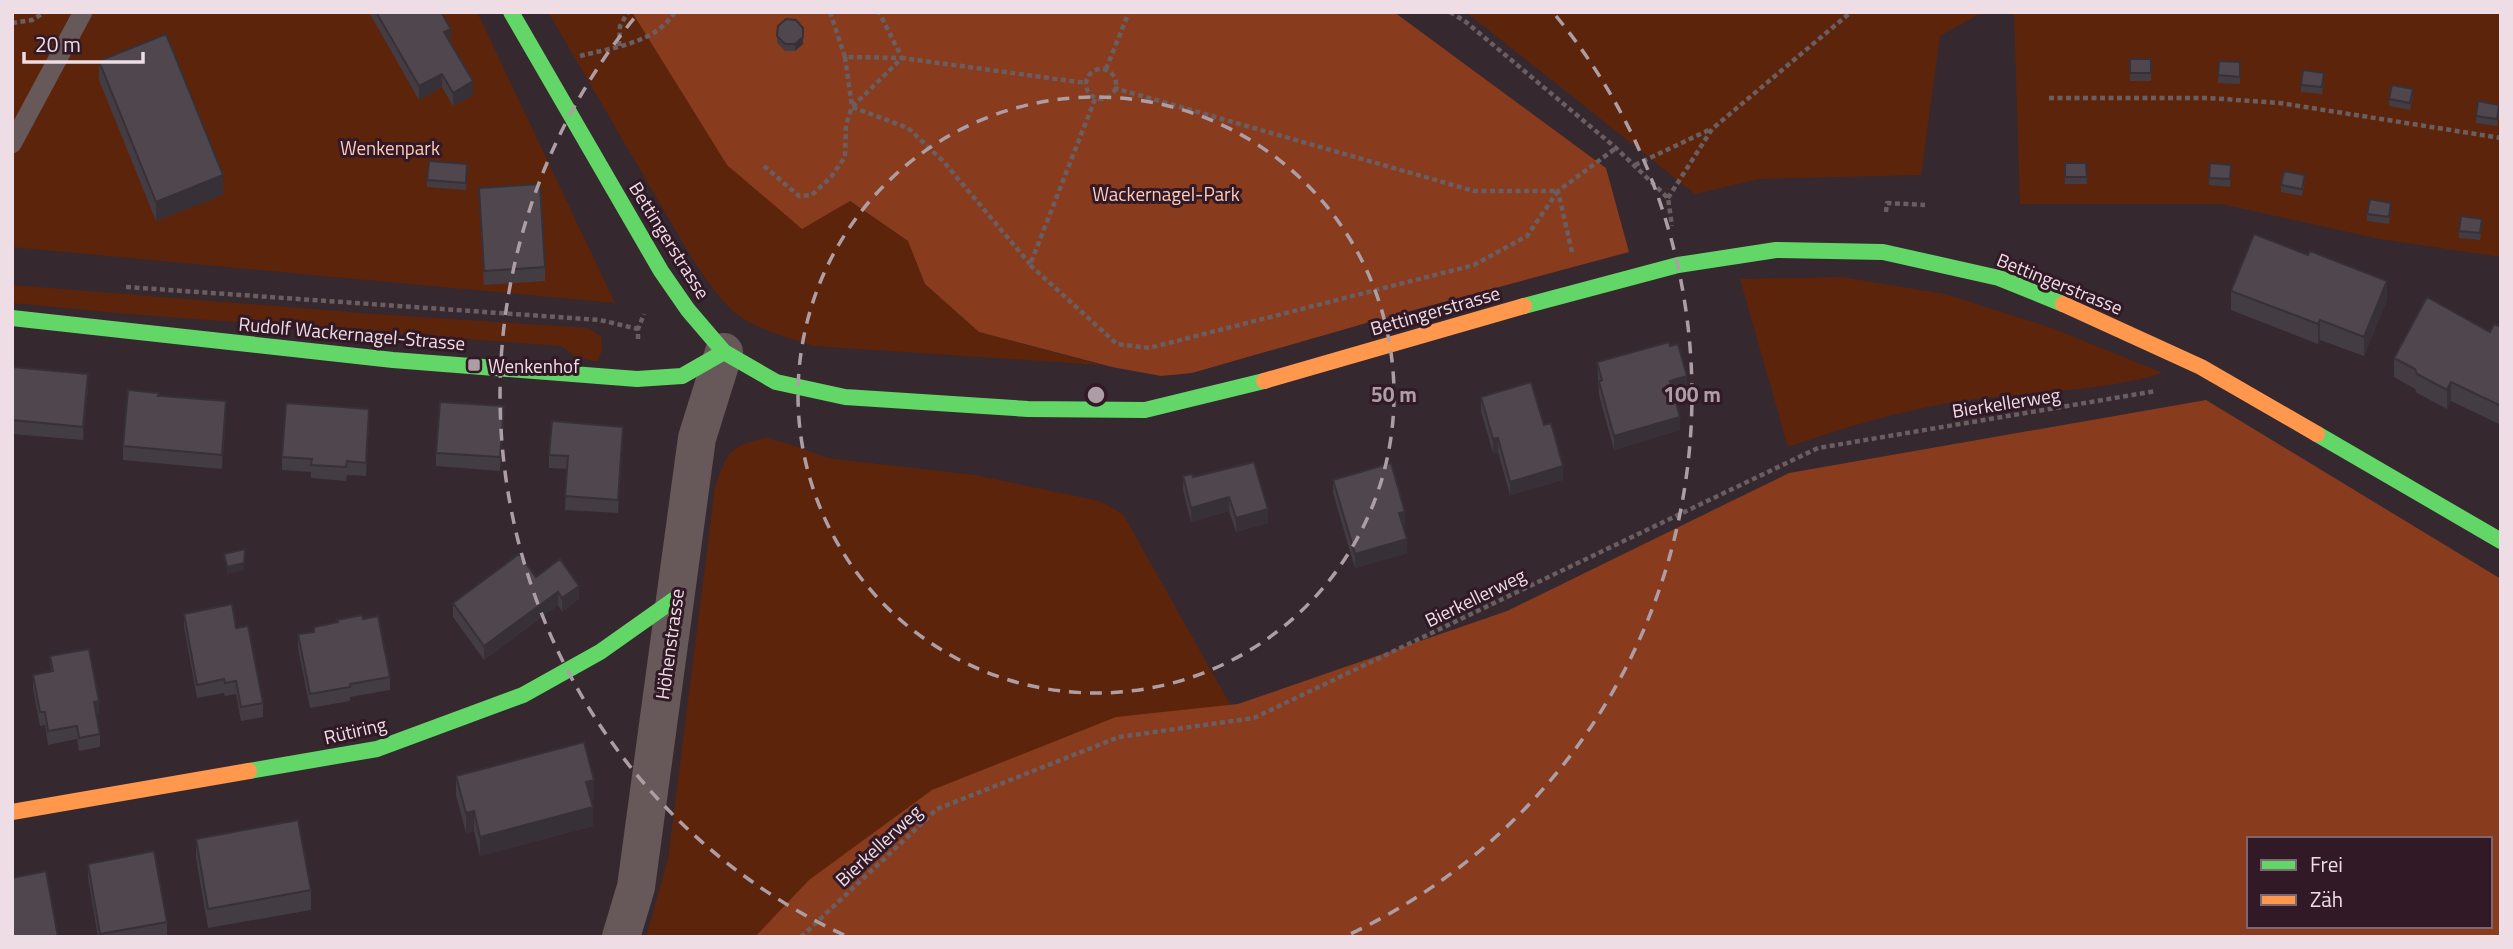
<svg xmlns="http://www.w3.org/2000/svg" width="2513" height="949" font-family="'Titillium Web',sans-serif">
<style>
.green{fill:#5d240c}
.forest{fill:#893b1e;fill-rule:evenodd}
.lines{fill:none;stroke-linecap:round;stroke-linejoin:round}
.path{stroke:#6a5e61;stroke-width:4.5;stroke-dasharray:5 3.5;stroke-linecap:butt}
.lane{stroke:#67585a;stroke-width:19}
.street{stroke:#67585a;stroke-width:38}
.fast{stroke:#63d668;stroke-width:16}
.slow{stroke:#ff974d;stroke-width:16}
.wall{fill:#443c43}
.shaded-wall{fill:#373137}
.building{fill:#4f464e;stroke:#373137;stroke-width:2}
.ring{fill:none;stroke:#ad9ea5;stroke-width:3.5;stroke-dasharray:12 9}
.poi-dot{fill:#ad9ea5;stroke:#311926;stroke-width:2.5}
.labels{text-anchor:middle;dominant-baseline:central;stroke-width:6;stroke-linejoin:round;paint-order:stroke}
.park-label{font-size:19px;fill:#fecbb9;stroke:#311926}
.street-label{font-size:19px;fill:#eedde5;stroke:#311926}
.poi-label{font-size:19px;fill:#eedde5;stroke:#311926;text-anchor:start}
.centre{fill:#ad9ea5;stroke:#311926;stroke-width:3.5}
.ring-label{font-size:21px;text-anchor:middle;font-weight:bold;fill:#ad9ea5;stroke:#311926;stroke-width:6;stroke-linejoin:round;paint-order:stroke}
</style>
<rect width="100%" height="100%" fill="#35282f"/>
<!-- green -->
<path class="green" d="M 12,12 L 477,12 L 615,303 L 12,247 Z
M 548,12 L 633,12 L 727,165 L 849,201 L 908,241 L 925,284 L 979,332 L 1101,365 L 814,346 C 792,339 751,327 734,312 C 716,295 703,275 690,255 Z
M 1466,12 L 1983,12 L 1940,36 L 1921,175 L 1759,179 L 1695,194 Z
M 2014,12 L 2501,12 L 2501,257 L 2380,239 L 2221,204 L 2020,204 Z
M 1841,277 L 1945,294 L 2052,328 L 2163,373 C 2089,395 2012,391 1937,405 C 1886,415 1836,430 1788,447 L 1740,279 Z
M 12,285 L 375,314 L 588,328 L 601,336 L 602,351 L 597,362 L 575,356 L 561,346 L 128,314 L 12,303 Z
M 766,438 L 789,444 L 828,458 L 975,475 L 1099,501 L 1123,514 L 1239,720 L 801,937 L 646,937 L 668,859 L 715,488 C 727,453 728,446 766,438 Z"/>
<!-- forest -->
<path class="forest" d="M 632,12 L 1394,12 L 1606,168 L 1629,252 L 1377,320 L 1192,373 L 1161,376 L 1112,367 L 979,332 L 925,284 L 908,241 L 850,201 L 802,229 L 727,165 Z
M 2206,400 L 2501,579 L 2501,937 L 755,937 L 809,880 L 932,790 L 1116,717 L 1238,704 L 1507,611 L 1789,473 ZM 2249,839 L 2490,839 L 2490,926 L 2249,926 Z"/>
<g class="lines">
<!-- path -->
<path class="path" d="M 830,12 L 845,57 L 902,58 L 879,12
M 1450,12 L 1466,22 L 1616,148 L 1668,198 L 1672,226
M 12,23 L 32,20 L 45,12
M 619,46 L 620,26 L 628,12
M 580,56 C 614,47 654,44 675,12
M 845,57 L 852,107 L 908,128 L 943,161 L 1030,264
M 1106,69 L 1129,12
M1086 84a15 15 0 1 1 30 0a15 15 0 1 1-30 0Z
M 2049,98 L 2208,98 L 2280,103 L 2501,138
M 1095,99 L 1030,265 L 1117,344 L 1149,348 L 1474,265 L 1527,236 L 1558,191 L 1474,191 L 1114,88
M 1635,165 L 1711,129
M 764,166 L 799,196 L 812,195 L 831,177 L 845,157 L 846,125 L 852,107 L 902,58 L 1086,83
M 1668,198 L 1712,129 L 1851,12
M 1886,212 L 1887,203 L 1925,205
M 1572,252 L 1558,191 L 1616,148
M 126,287 L 600,320 L 638,329
M 638,339 L 638,329 L 644,314
M 801,937 L 937,809 L 1119,737 L 1254,718 L 1818,448 L 2156,391"/>
<!-- lane -->
<path class="lane" d="M 12,144 L 83,12"/>
<!-- street -->
<path class="street" d="M 621,937 L 636,887 L 697,438 L 724,352"/>
<!-- fast -->
<path class="fast" d="M 511,12 L 661,271 L 688,310 L 724,352 L 776,382 L 845,397 L 1028,409 L 1145,410 L 1264,381
M 1524,306 L 1678,265 L 1776,250 L 1883,252 L 1999,278 L 2063,304
M 12,318 L 393,360 L 637,379 L 682,376 L 724,352
M 2317,434 L 2501,541
M 249,771 L 377,749 L 523,695 L 600,652 L 675,599"/>
<!-- slow -->
<path class="slow" d="M 2063,304 L 2201,367 L 2317,434
M 1264,381 L 1524,306
M 12,812 L 249,771"/>
</g>
<!-- wall -->
<path class="wall" d="M 369,12 L 441,12 L 451,42 L 450,43 L 473,95 L 453,106 L 442,87 L 419,100 Z
M 777,36 L 803,44 L 795,51 L 785,51 L 777,43 Z
M 2130,59 L 2151,59 L 2151,81 L 2130,81 Z
M 99,61 L 223,195 L 156,221 L 99,80 Z
M 2219,61 L 2240,62 L 2240,84 L 2218,83 Z
M 2324,81 L 2322,94 L 2301,92 L 2301,85 Z
M 2413,96 L 2410,110 L 2389,106 L 2389,99 Z
M 2499,112 L 2497,126 L 2476,123 L 2476,116 Z
M 2065,163 L 2086,163 L 2087,184 L 2065,184 Z
M 467,171 L 466,190 L 427,187 L 427,180 Z
M 2231,172 L 2230,187 L 2209,185 L 2209,178 Z
M 2305,182 L 2302,196 L 2281,192 L 2281,185 Z
M 479,188 L 545,267 L 545,281 L 484,285 Z
M 2391,210 L 2389,224 L 2367,221 L 2367,214 Z
M 2482,226 L 2480,240 L 2459,238 L 2459,231 Z
M 2231,291 L 2387,300 L 2364,356 L 2320,340 L 2318,344 L 2231,310 Z
M 2501,327 L 2501,425 L 2451,401 L 2447,409 L 2417,393 L 2415,389 L 2394,377 L 2394,358 L 2490,332 Z
M 1597,362 L 1687,390 L 1674,394 L 1680,430 L 1614,450 L 1599,395 Z
M 12,367 L 88,388 L 83,440 L 12,434 Z
M 159,396 L 226,415 L 222,469 L 123,460 L 123,446 Z
M 1481,397 L 1544,425 L 1563,480 L 1510,495 L 1498,452 L 1493,453 L 1481,411 Z
M 504,420 L 500,471 L 436,466 L 436,453 Z
M 369,422 L 366,476 L 347,475 L 346,481 L 311,478 L 311,472 L 282,470 L 282,457 Z
M 623,440 L 618,513 L 565,510 L 567,469 L 549,468 L 549,455 Z
M 1254,462 L 1268,523 L 1236,532 L 1229,511 L 1191,522 L 1183,490 L 1183,476 L 1193,477 Z
M 1333,480 L 1405,525 L 1403,526 L 1407,553 L 1355,568 L 1333,493 Z
M 536,577 L 579,599 L 562,612 L 558,605 L 484,660 L 453,617 L 453,603 Z
M 184,614 L 236,628 L 263,703 L 263,717 L 241,721 L 236,694 L 225,696 L 224,693 L 197,698 L 184,627 Z
M 363,619 L 390,677 L 390,690 L 350,697 L 350,701 L 310,708 L 298,648 L 298,634 L 314,632 L 314,627 Z
M 50,656 L 99,715 L 97,715 L 100,734 L 100,747 L 79,751 L 77,739 L 48,745 L 45,725 L 40,726 L 33,689 L 33,675 L 51,672 Z
M 456,776 L 594,799 L 591,800 L 593,826 L 480,856 L 474,831 L 466,833 L 456,795 Z
M 196,839 L 311,890 L 311,910 L 208,928 L 196,858 Z
M 88,864 L 167,922 L 167,935 L 159,937 L 98,937 L 88,878 Z"/>
<!-- shaded-wall -->
<path class="shaded-wall" d="M 451,29 L 451,42 L 444,46 L 444,32 Z
M 803,37 L 803,44 L 795,51 L 795,44 Z
M 442,74 L 442,87 L 419,100 L 419,86 Z
M 473,81 L 473,95 L 453,106 L 453,93 Z
M 223,175 L 223,195 L 156,221 L 156,202 Z
M 2387,281 L 2387,300 L 2364,356 L 2364,337 Z
M 2320,320 L 2320,340 L 2318,344 L 2318,324 Z
M 88,374 L 88,388 L 83,440 L 83,427 Z
M 1687,376 L 1687,390 L 1670,395 L 1670,381 Z
M 2451,382 L 2451,401 L 2447,409 L 2447,390 Z
M 226,401 L 226,415 L 222,469 L 222,455 Z
M 504,406 L 504,420 L 500,471 L 500,457 Z
M 369,409 L 369,422 L 366,476 L 366,463 Z
M 1680,417 L 1680,430 L 1614,450 L 1614,436 Z
M 623,427 L 623,440 L 618,513 L 618,500 Z
M 1498,438 L 1498,452 L 1493,453 L 1493,439 Z
M 1563,466 L 1563,480 L 1510,495 L 1510,482 Z
M 1229,497 L 1229,511 L 1191,522 L 1191,508 Z
M 1268,509 L 1268,523 L 1236,532 L 1236,518 Z
M 1405,512 L 1405,525 L 1399,526 L 1399,513 Z
M 1407,539 L 1407,553 L 1355,568 L 1355,554 Z
M 245,549 L 244,570 L 227,574 L 227,567 Z
M 579,586 L 579,599 L 562,612 L 562,598 Z
M 558,592 L 558,605 L 484,660 L 484,646 Z
M 99,701 L 99,715 L 94,716 L 94,702 Z
M 594,780 L 594,799 L 586,801 L 586,782 Z
M 593,807 L 593,826 L 480,856 L 480,837 Z
M 474,811 L 474,831 L 466,833 L 466,813 Z"/>
<!-- building -->
<path class="building" d="M 376,12 L 441,12 L 451,29 L 444,32 L 473,81 L 453,93 L 442,74 L 419,86 Z
M 786,19 L 796,20 L 803,28 L 803,37 L 795,44 L 785,44 L 777,36 L 778,26 Z
M 166,34 L 223,175 L 156,202 L 99,61 Z
M 2130,59 L 2151,59 L 2151,73 L 2130,73 Z
M 2219,61 L 2240,62 L 2240,77 L 2218,75 Z
M 2303,70 L 2324,73 L 2322,87 L 2301,85 Z
M 2392,85 L 2413,89 L 2410,103 L 2389,99 Z
M 2478,101 L 2499,105 L 2497,119 L 2476,116 Z
M 429,161 L 467,164 L 466,183 L 427,180 Z
M 2065,163 L 2086,163 L 2087,177 L 2065,177 Z
M 2210,163 L 2231,165 L 2230,179 L 2209,178 Z
M 2284,171 L 2305,175 L 2302,189 L 2281,185 Z
M 540,184 L 545,267 L 484,271 L 479,188 Z
M 2370,199 L 2391,203 L 2389,217 L 2367,214 Z
M 2461,216 L 2482,219 L 2480,233 L 2459,231 Z
M 2254,234 L 2308,255 L 2310,251 L 2387,281 L 2364,337 L 2320,320 L 2318,324 L 2231,291 Z
M 2427,297 L 2490,332 L 2494,324 L 2501,327 L 2501,406 L 2451,382 L 2447,390 L 2417,374 L 2415,369 L 2394,358 Z
M 1669,342 L 1670,346 L 1678,344 L 1687,376 L 1670,381 L 1680,417 L 1614,436 L 1599,382 L 1602,380 L 1597,362 Z
M 12,367 L 88,374 L 83,427 L 12,420 Z
M 1531,382 L 1544,425 L 1551,423 L 1563,466 L 1510,482 L 1498,438 L 1493,439 L 1481,397 Z
M 128,390 L 159,393 L 158,396 L 162,396 L 226,401 L 222,455 L 123,446 Z
M 440,402 L 504,406 L 500,457 L 436,453 Z
M 286,403 L 369,409 L 366,463 L 347,461 L 346,467 L 311,465 L 312,459 L 282,457 Z
M 552,421 L 623,427 L 618,500 L 565,496 L 568,456 L 549,455 Z
M 1254,462 L 1268,509 L 1236,518 L 1229,497 L 1191,508 L 1183,476 L 1192,474 L 1193,477 Z
M 1391,463 L 1405,512 L 1399,513 L 1407,539 L 1355,554 L 1333,480 Z
M 245,549 L 244,563 L 227,567 L 224,554 Z
M 519,554 L 536,577 L 560,559 L 579,586 L 562,598 L 558,592 L 484,646 L 453,603 Z
M 232,604 L 236,628 L 248,626 L 263,703 L 241,707 L 236,681 L 225,683 L 224,679 L 197,685 L 184,614 Z
M 362,615 L 363,619 L 378,616 L 390,677 L 350,684 L 350,687 L 310,694 L 298,634 L 314,632 L 314,627 L 338,622 L 337,620 Z
M 89,649 L 99,701 L 94,702 L 100,734 L 79,738 L 77,726 L 48,731 L 45,712 L 40,712 L 33,675 L 53,671 L 50,656 Z
M 584,742 L 594,780 L 586,782 L 593,807 L 480,837 L 474,811 L 466,813 L 456,776 Z
M 298,820 L 311,890 L 208,909 L 196,839 Z
M 154,851 L 167,922 L 100,934 L 88,864 Z
M 46,871 L 58,937 L 12,937 L 12,878 Z"/>
<!-- distance rings -->
<g class="ring">
<circle cx="1096" cy="395" r="298"/>
<path d="M844 935A596 596 0 0 1 636 16M1556 16A596 596 0 0 1 1348 935"/>
</g>
<!-- markers -->
<rect class="poi-dot" x="467" y="358" width="14" height="14" rx="3.5"/>
<g class="labels">
<!-- park labels -->
<g class="park-label">
<text x="390" y="147">Wenkenpark</text>
<text x="1166" y="193">Wackernagel-Park</text>
</g>
<!-- street labels -->
<g class="street-label">
<text transform="translate(670 240) rotate(58)">Bettingerstrasse</text>
<text transform="translate(2060 283) rotate(22)">Bettingerstrasse</text>
<text transform="translate(1435 310) rotate(-16)">Bettingerstrasse</text>
<text transform="translate(352 333) rotate(5)">Rudolf Wackernagel-Strasse</text>
<text transform="translate(2006 402) rotate(-9)">Bierkellerweg</text>
<text transform="translate(1475 597) rotate(-26)">Bierkellerweg</text>
<text transform="translate(669 644) rotate(-82)">Höhenstrasse</text>
<text transform="translate(355 730) rotate(-13)">Rütiring</text>
<text transform="translate(878 845) rotate(-43)">Bierkellerweg</text>
</g>
<!-- poi labels -->
<g class="poi-label">
<text x="488" y="365">Wenkenhof</text>
</g>
</g>
<circle cx="1096" cy="395" r="10" class="centre"/>
<g class="ring-label">
<text x="1394" y="402">50 m</text>
<text x="1692" y="402">100 m</text>
</g>
<!-- border -->
<rect width="2513" height="949" fill="none" stroke="#eedde5" stroke-width="28"/>
<!-- legend -->
<rect x="2247" y="837" width="245" height="91" fill="#311926" stroke="#7d6772" stroke-width="2"/>
<rect x="2261" y="860" width="35" height="10" fill="#63d668" stroke="#7d6772" stroke-width="2"/>
<text x="2310" y="872" font-size="21" fill="#eedde5">Frei</text>
<rect x="2261" y="895" width="35" height="10" fill="#ff974d" stroke="#7d6772" stroke-width="2"/>
<text x="2310" y="907" font-size="21" fill="#eedde5">Zäh</text>
<!-- scale -->
<path d="M24 52v10h119v-10" fill="none" stroke="#eedde5" stroke-width="3.5"/>
<text x="35" y="52" font-size="21" fill="#eedde5" stroke="#311926" stroke-width="5" paint-order="stroke">20 m</text>
</svg>
